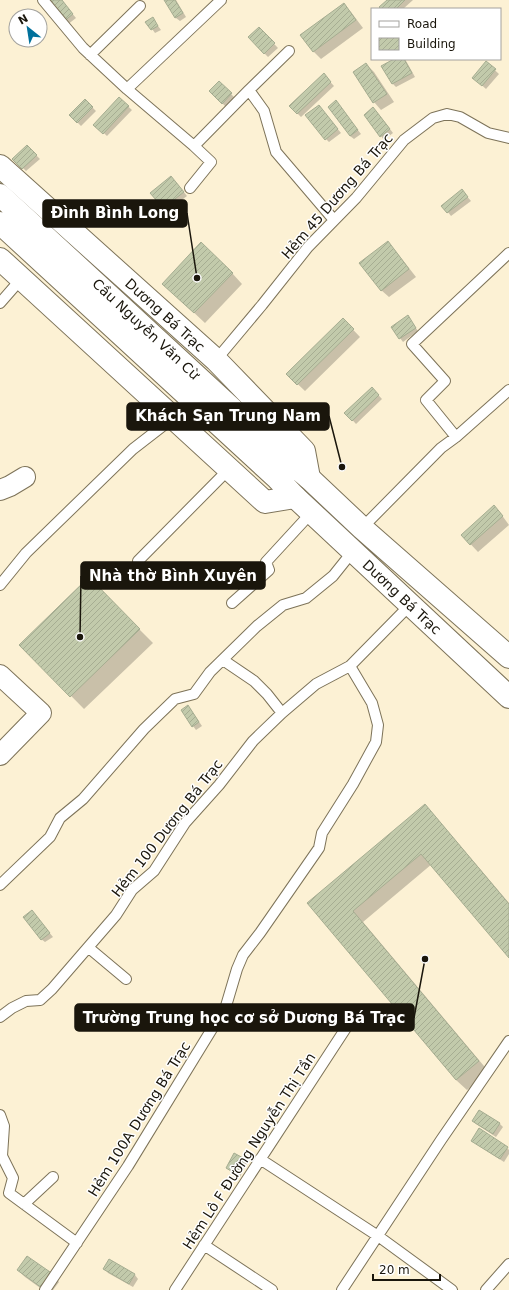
<svg xmlns="http://www.w3.org/2000/svg" width="509" height="1290" font-family="'DejaVu Sans',sans-serif">
<style>
.shadow{fill:#0003}
.building{fill:url(#building-hatch);stroke:#a6ad91}
.lines{fill:none;stroke-linecap:round;stroke-linejoin:round}
.service-casing{stroke:#7d7359;stroke-width:12}
.minor-casing{stroke:#7d7359;stroke-width:22}
.tertiary-casing{stroke:#7d7359;stroke-width:24}
.primary-casing{stroke:#7d7359;stroke-width:24}
.service{stroke:#fff;stroke-width:10}
.minor{stroke:#fff;stroke-width:20}
.tertiary{stroke:#fff;stroke-width:22}
.primary{stroke:#fff;stroke-width:22}
.labels{text-anchor:middle;dominant-baseline:central;stroke-width:3;stroke-linejoin:round;paint-order:stroke}
.street-label{font-size:14px;fill:#1a160c;stroke:#fff}
.leader{fill:none;stroke:#1a160c;stroke-width:1.5}
.callout-dot{fill:#1a160c;stroke:#fff;stroke-width:1.5}
.callout{fill:#1a160c;stroke:#1a160c;stroke-width:1.5}
.callout-label{font-size:15px;text-anchor:middle;font-weight:bold;fill:#fff}
</style>
<defs>
<pattern id="building-hatch" width="6" height="6" patternUnits="userSpaceOnUse"><rect width="6" height="6" fill="#c2caab"/><path d="M-1 1l2-2M0 6l6-6M5 7l2-2" fill="none" stroke="#a6ad92"/></pattern>
</defs>
<rect width="100%" height="100%" fill="#fcf1d4"/>
<!-- shadow -->
<path class="shadow" d="M 61,0 L 76,18 L 67,25 L 64,21 Z
M 165,0 L 176,0 L 186,17 L 180,21 L 176,18 Z
M 389,0 L 413,0 L 403,9 L 382,9 Z
M 344,5 L 351,12 L 363,28 L 321,59 L 313,51 Z
M 153,19 L 161,30 L 155,33 L 147,22 Z
M 259,28 L 278,48 L 268,57 L 264,53 Z
M 396,59 L 405,59 L 415,77 L 396,87 L 393,84 L 383,67 Z
M 486,62 L 499,74 L 486,89 L 477,81 Z
M 366,64 L 374,72 L 394,102 L 381,110 L 374,102 L 354,73 Z
M 324,75 L 334,86 L 301,117 L 290,106 Z
M 219,82 L 235,98 L 226,107 L 210,91 Z
M 119,98 L 132,110 L 107,136 L 95,125 Z
M 85,100 L 96,111 L 81,126 L 70,115 Z
M 336,102 L 361,134 L 354,139 L 350,136 Z
M 322,110 L 341,133 L 329,142 L 326,139 Z
M 377,112 L 393,133 L 384,140 L 381,136 Z
M 27,146 L 40,159 L 26,171 L 14,159 Z
M 175,181 L 187,196 L 167,211 L 152,193 Z
M 465,194 L 471,201 L 451,216 L 443,206 Z
M 388,243 L 395,250 L 416,277 L 389,297 L 381,290 Z
M 232,273 L 242,284 L 205,323 L 174,294 Z
M 408,317 L 418,331 L 403,342 L 400,338 Z
M 343,319 L 360,337 L 305,391 L 287,374 Z
M 372,388 L 382,399 L 356,424 L 346,413 Z
M 501,514 L 509,525 L 478,552 L 462,535 Z
M 89,579 L 153,643 L 84,709 L 21,645 Z
M 191,710 L 202,726 L 196,730 L 193,726 Z
M 425,805 L 435,816 L 509,903 L 509,956 L 432,864 L 363,922 L 489,1072 L 467,1090 L 456,1080 L 308,903 Z
M 35,915 L 53,937 L 45,942 L 41,939 Z
M 473,1121 L 499,1123 L 503,1127 L 496,1137 L 476,1124 Z
M 472,1140 L 507,1148 L 509,1150 L 509,1154 L 504,1162 L 476,1144 Z
M 244,1160 L 247,1163 L 240,1177 L 227,1168 Z
M 110,1260 L 135,1275 L 138,1279 L 133,1287 L 108,1273 L 105,1269 Z
M 18,1270 L 52,1274 L 59,1282 L 53,1290 L 43,1290 L 25,1277 Z"/>
<!-- building -->
<path class="building" d="M 45,0 L 62,0 L 73,14 L 63,22 Z
M 164,0 L 175,0 L 183,13 L 175,18 Z
M 387,0 L 405,0 L 396,9 L 381,9 L 379,7 Z
M 344,3 L 356,20 L 313,52 L 300,35 Z
M 153,17 L 158,26 L 151,30 L 145,22 Z
M 259,27 L 275,43 L 264,54 L 248,37 Z
M 394,59 L 404,59 L 412,73 L 392,84 L 381,66 Z
M 486,61 L 496,69 L 482,86 L 472,78 Z
M 366,63 L 387,94 L 373,103 L 353,72 Z
M 324,73 L 331,82 L 297,114 L 289,106 Z
M 219,81 L 232,93 L 222,104 L 209,91 Z
M 119,97 L 129,106 L 103,134 L 93,125 Z
M 85,99 L 93,107 L 77,123 L 69,115 Z
M 336,100 L 358,130 L 350,136 L 328,107 Z
M 319,105 L 338,129 L 325,140 L 305,115 Z
M 373,107 L 390,129 L 380,137 L 364,115 Z
M 27,145 L 37,155 L 22,169 L 12,159 Z
M 171,176 L 184,192 L 163,208 L 150,193 Z
M 462,189 L 468,197 L 447,213 L 441,206 Z
M 388,241 L 409,269 L 381,291 L 359,263 Z
M 201,242 L 233,273 L 194,313 L 162,284 Z
M 408,315 L 416,328 L 399,339 L 391,327 Z
M 343,318 L 354,329 L 297,385 L 286,374 Z
M 372,387 L 379,395 L 352,421 L 344,413 Z
M 494,505 L 503,516 L 470,545 L 461,535 Z
M 89,577 L 140,629 L 70,697 L 19,645 Z
M 188,705 L 199,722 L 192,727 L 181,710 Z
M 425,804 L 509,904 L 509,958 L 421,854 L 353,911 L 479,1061 L 456,1080 L 307,903 Z
M 32,910 L 50,933 L 41,940 L 23,917 Z
M 479,1110 L 500,1123 L 493,1134 L 472,1121 Z
M 479,1128 L 508,1147 L 500,1159 L 471,1141 Z
M 234,1153 L 245,1159 L 236,1174 L 226,1168 Z
M 27,1256 L 53,1274 L 42,1288 L 17,1270 Z
M 109,1259 L 135,1274 L 129,1284 L 103,1269 Z"/>
<g class="lines">
<!-- service casing -->
<g class="service-casing">
<path id="service" d="M 43,0 L 83,48 L 127,89 L 194,146 L 249,90 L 264,111 L 276,152 L 334,220
M 90,55 L 140,6
M 127,89 L 221,0
M 249,90 L 289,51
M 190,188 L 211,162 L 194,146
M 0,303 L 21,279
M 216,360 L 262,305 L 308,247 L 356,198 L 404,140 L 433,118 L 447,114 L 460,117 L 488,133 L 509,138
M 456,437 L 426,400 L 445,381 L 412,344 L 509,253
M 362,528 L 441,448 L 456,437 L 509,390
M 138,561 L 229,469
M 0,585 L 26,553 L 133,449 L 173,418
M 232,603 L 269,570 L 266,562 L 312,512
M 223,660 L 254,681 L 267,694 L 282,713
M 0,885 L 50,837 L 60,818 L 83,799 L 144,729 L 175,699 L 194,694 L 210,672 L 257,626 L 283,605 L 306,598 L 333,576 L 353,551
M 89,948 L 126,979
M 0,1017 L 12,1008 L 26,1001 L 40,1000 L 52,989 L 116,915 L 132,890 L 154,871 L 185,823 L 219,785 L 253,741 L 282,713 L 316,684 L 350,666 L 410,605
M 0,1115 L 4,1126 L 2,1156 L 13,1178 L 9,1193 L 77,1243
M 260,1159 L 378,1236 L 452,1290
M 24,1204 L 53,1177
M 204,1245 L 272,1290
M 45,1290 L 128,1166 L 226,1006 L 237,969 L 243,955 L 260,933 L 319,848 L 322,833 L 353,784 L 376,742 L 378,725 L 372,703 L 350,666
M 175,1290 L 346,1028
M 342,1290 L 441,1140 L 509,1041
M 486,1290 L 509,1264"/>
</g>
<!-- minor casing -->
<g class="minor-casing">
<path id="minor" d="M 0,490 L 10,486 L 25,477
M 0,675 L 41,713 L 0,755"/>
</g>
<!-- tertiary casing -->
<g class="tertiary-casing">
<path id="tertiary" d="M 0,166 L 216,360 L 304,451 L 309,478
M 0,259 L 265,502 L 295,497"/>
</g>
<!-- primary casing -->
<g class="primary-casing">
<path id="primary" d="M 0,195 L 292,464 L 309,478 L 362,528 L 509,657
M 0,223 L 277,478 L 295,497 L 509,697"/>
</g>
<!-- service -->
<use href="#service" class="service"/>
<!-- minor -->
<use href="#minor" class="minor"/>
<!-- tertiary -->
<use href="#tertiary" class="tertiary"/>
<!-- primary -->
<use href="#primary" class="primary"/>
</g>
<g class="labels">
<!-- street labels -->
<g class="street-label">
<text transform="translate(337 196) rotate(-49)">Hẻm 45 Dương Bá Trạc</text>
<text transform="translate(165 315) rotate(42)">Dương Bá Trạc</text>
<text transform="translate(146 329) rotate(43)">Cầu Nguyễn Văn Cừ</text>
<text transform="translate(402 597) rotate(43)">Dương Bá Trạc</text>
<text transform="translate(167 828) rotate(-52)">Hẻm 100 Dương Bá Trạc</text>
<text transform="translate(139 1119) rotate(-58)">Hẻm 100A Dương Bá Trạc</text>
<text transform="translate(249 1151) rotate(-57)">Hẻm Lô F Đường Nguyễn Thị Tần</text>
</g>
</g>
<!-- callouts -->
<path class="leader" d="M197 278L187 213M342 467L329 416M80 637L81 576M425 959L414 1018"/>
<g class="callout-dot">
<circle cx="197" cy="278" r="4"/>
<circle cx="342" cy="467" r="4"/>
<circle cx="80" cy="637" r="4"/>
<circle cx="425" cy="959" r="4"/>
</g>
<g class="callout">
<rect x="43" y="200" width="144" height="27" rx="4"/>
<rect x="127" y="403" width="202" height="27" rx="4"/>
<rect x="81" y="562" width="184" height="27" rx="4"/>
<rect x="75" y="1004" width="339" height="27" rx="4"/>
</g>
<g class="callout-label">
<text x="115" y="218">Đình Bình Long</text>
<text x="228" y="421">Khách Sạn Trung Nam</text>
<text x="173" y="581">Nhà thờ Bình Xuyên</text>
<text x="244" y="1023">Trường Trung học cơ sở Dương Bá Trạc</text>
</g>
<!-- legend -->
<rect x="371" y="8" width="130" height="52" fill="#ffffff" stroke="#a3a29e"/>
<rect x="379" y="21" width="20" height="6" fill="#ffffff" stroke="#a3a29e"/>
<text x="407" y="28" font-size="12" fill="#1a160c">Road</text>
<rect x="379" y="38" width="20" height="12" fill="url(#building-hatch)" stroke="#a3a29e"/>
<text x="407" y="48" font-size="12" fill="#1a160c">Building</text>
<!-- north arrow -->
<g transform="translate(28 28) rotate(330)"><circle r="19" fill="#ffffff" stroke="#a3a29e"/>
<path d="M0-3L7 15L0 10L-7 15Z" fill="#01719c"/>
<text y="-6" font-size="11" font-weight="bold" text-anchor="middle" fill="#1a160c">N</text>
</g>
<!-- scale -->
<path d="M373 1274v6h67v-6" fill="none" stroke="#1a160c" stroke-width="2"/>
<text x="379" y="1274" font-size="12" fill="#1a160c" stroke="#ffffff" stroke-width="3" paint-order="stroke">20 m</text>
</svg>
